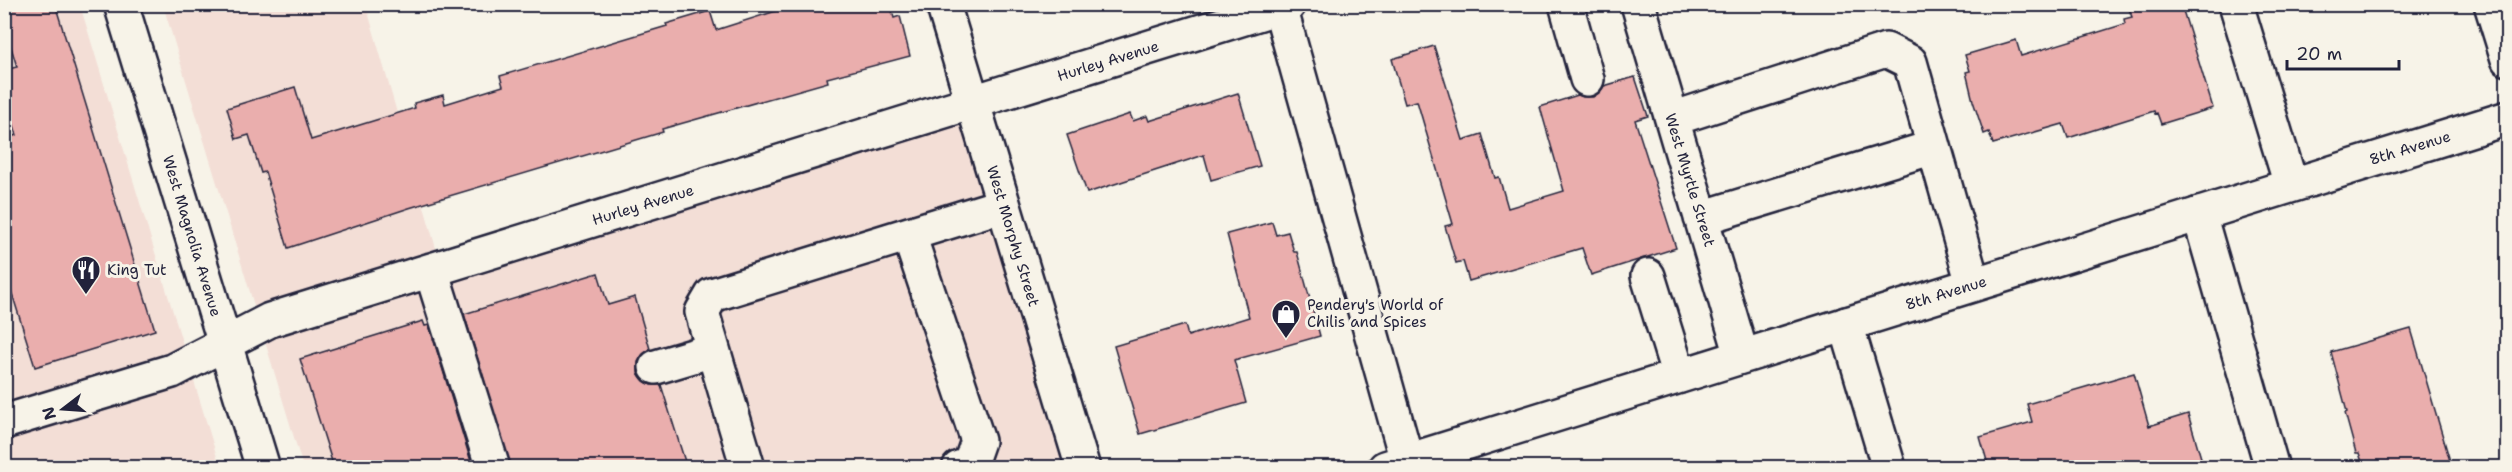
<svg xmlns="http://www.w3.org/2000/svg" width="2512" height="472" font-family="'Shantell Sans',sans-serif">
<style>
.built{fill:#f3ded6}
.building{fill:#eaaead;stroke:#22223b;stroke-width:1.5}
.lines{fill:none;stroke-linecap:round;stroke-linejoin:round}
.minor-casing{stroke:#22223b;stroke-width:38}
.major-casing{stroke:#22223b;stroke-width:38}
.minor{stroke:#f7f3e8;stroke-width:33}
.major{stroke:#f7f3e8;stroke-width:33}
.labels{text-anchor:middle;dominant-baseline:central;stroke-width:6;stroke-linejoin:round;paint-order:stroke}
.street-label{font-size:15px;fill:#22223b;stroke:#f7f3e8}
.poi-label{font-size:15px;fill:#22223b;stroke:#f7f3e8;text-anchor:start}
</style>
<rect width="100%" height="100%" fill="#f7f3e8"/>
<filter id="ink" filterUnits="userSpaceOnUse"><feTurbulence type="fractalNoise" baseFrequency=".0167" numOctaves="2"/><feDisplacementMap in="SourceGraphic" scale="12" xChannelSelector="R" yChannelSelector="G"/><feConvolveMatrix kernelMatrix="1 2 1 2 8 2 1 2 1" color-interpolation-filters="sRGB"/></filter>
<g filter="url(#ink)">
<!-- built -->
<path class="built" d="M 4,5 L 80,5 L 220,467 L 5,467 Z
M 163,5 L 366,5 L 437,252 L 973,103 L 1080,467 L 303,467 Z"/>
<!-- building -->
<path class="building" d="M 26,4 L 55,4 L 155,330 L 35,367 L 10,287 L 4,288 L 4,139 L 17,135 L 4,94 L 4,70 L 17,67 L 4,24 L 4,11 Z
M 798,4 L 890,4 L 894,18 L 900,16 L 910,56 L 827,78 L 828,82 L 662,129 L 663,132 L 409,208 L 288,248 L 265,172 L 261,173 L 249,135 L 236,139 L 227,108 L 295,87 L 311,140 L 415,108 L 414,103 L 443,95 L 445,104 L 503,86 L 500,76 L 667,26 L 666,24 L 710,11 L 716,30 Z
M 2127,4 L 2181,4 L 2213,108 L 2161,124 L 2157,113 L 2155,114 L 2154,111 L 2068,138 L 2063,124 L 1993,144 L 1989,132 L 1984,134 L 1973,101 L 1966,72 L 1970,71 L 1965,55 L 2016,40 L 2021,56 L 2125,24 L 2124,19 L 2132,17 Z
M 1434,46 L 1463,140 L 1482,134 L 1495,178 L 1499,177 L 1508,208 L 1564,191 L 1540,107 L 1578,95 L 1583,97 L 1593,97 L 1600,92 L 1604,86 L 1635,77 L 1648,116 L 1635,120 L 1676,248 L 1591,275 L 1582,248 L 1469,281 L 1463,261 L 1456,263 L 1445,226 L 1453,224 L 1417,101 L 1405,104 L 1392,59 Z
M 1238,93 L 1260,166 L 1211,180 L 1204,155 L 1087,193 L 1067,135 L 1130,114 L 1133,121 L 1147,116 L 1149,121 Z
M 1272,222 L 1276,235 L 1288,232 L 1294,252 L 1297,252 L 1320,336 L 1234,360 L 1246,403 L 1140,434 L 1114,346 L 1185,325 L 1188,336 L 1249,317 L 1227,234 Z
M 598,273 L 608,305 L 635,297 L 650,349 L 643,354 L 638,362 L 638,373 L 644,381 L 651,385 L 661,385 L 687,468 L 511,468 L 464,314 Z
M 423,321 L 425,326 L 429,325 L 473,468 L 334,468 L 300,359 Z
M 2411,329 L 2450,461 L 2425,468 L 2364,468 L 2359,453 L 2356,453 L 2345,413 L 2347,412 L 2331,352 Z
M 2134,373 L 2149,426 L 2188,414 L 2204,468 L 1989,468 L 1980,437 L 2032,422 L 2027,404 Z"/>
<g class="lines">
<!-- minor casing -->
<g class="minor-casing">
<path id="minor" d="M 121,4 L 263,468
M 943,4 L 1083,468
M 1566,4 L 1587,79
M 1638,4 L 1742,356
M 2236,4 L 2291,185
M 2491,4 L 2508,59
M 1280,7 L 1407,461
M 1672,119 L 1886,50 L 1910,62 L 1973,284
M 2199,214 L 2272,468
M 1701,218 L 1934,147
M 909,235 L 978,441 L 970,464 L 959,468
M 431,270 L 493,468
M 1648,276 L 1679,376
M 1846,324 L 1889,468
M 656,367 L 713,350
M 4,422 L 172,371 L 270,320 L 1289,4
M 748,468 L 702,312 L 712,295 L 1003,205"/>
</g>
<!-- major casing -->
<g class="major-casing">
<path id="major" d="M 1385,468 L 2508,118"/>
</g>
<!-- minor -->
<use href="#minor" class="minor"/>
<!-- major -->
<use href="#major" class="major"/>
</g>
</g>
<!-- icons -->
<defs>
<g id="restaurant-pin" transform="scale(1.5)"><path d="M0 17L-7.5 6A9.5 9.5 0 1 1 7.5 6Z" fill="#22223b" stroke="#f7f3e8"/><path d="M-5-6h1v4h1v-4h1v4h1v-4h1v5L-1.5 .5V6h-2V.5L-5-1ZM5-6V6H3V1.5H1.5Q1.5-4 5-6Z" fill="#fff"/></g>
<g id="shop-pin" transform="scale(1.5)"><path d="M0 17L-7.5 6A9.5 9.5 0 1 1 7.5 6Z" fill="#22223b" stroke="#f7f3e8"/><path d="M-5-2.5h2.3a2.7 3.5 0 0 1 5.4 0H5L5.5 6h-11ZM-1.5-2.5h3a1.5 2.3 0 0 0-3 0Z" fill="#fff"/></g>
</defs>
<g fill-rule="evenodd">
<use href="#restaurant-pin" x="86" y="270"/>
<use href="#shop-pin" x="1286" y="314"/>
</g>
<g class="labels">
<!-- street labels -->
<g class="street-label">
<text transform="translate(1108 61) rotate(-17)">Hurley Avenue</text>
<text transform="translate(2410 148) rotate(-17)">8th Avenue</text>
<text transform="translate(1690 180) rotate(73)">West Myrtle Street</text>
<text transform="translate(643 205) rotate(-17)">Hurley Avenue</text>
<text transform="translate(192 236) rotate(73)">West Magnolia Avenue</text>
<text transform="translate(1013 236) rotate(73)">West Morphy Street</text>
<text transform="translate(1946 293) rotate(-17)">8th Avenue</text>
</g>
<!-- poi labels -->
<g class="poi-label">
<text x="107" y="270">King Tut</text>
<text x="1307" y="305">Pendery's World of<tspan x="1307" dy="17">Chilis and Spices</tspan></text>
</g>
</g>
<!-- margin -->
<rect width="2512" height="472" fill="none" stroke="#f7f3e8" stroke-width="24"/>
<rect x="12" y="12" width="2488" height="448" fill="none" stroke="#22223b" stroke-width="2" filter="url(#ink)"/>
<!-- north arrow -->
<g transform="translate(63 409) rotate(253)" stroke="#f7f3e8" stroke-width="4.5" paint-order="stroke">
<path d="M0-4.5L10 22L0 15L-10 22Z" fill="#22223b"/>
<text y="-9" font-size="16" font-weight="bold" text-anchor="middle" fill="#22223b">N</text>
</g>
<!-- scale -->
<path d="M2287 60v9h112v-9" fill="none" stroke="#22223b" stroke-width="3"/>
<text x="2296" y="60" font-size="18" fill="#22223b" stroke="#f7f3e8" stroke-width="4.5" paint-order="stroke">20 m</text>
</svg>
